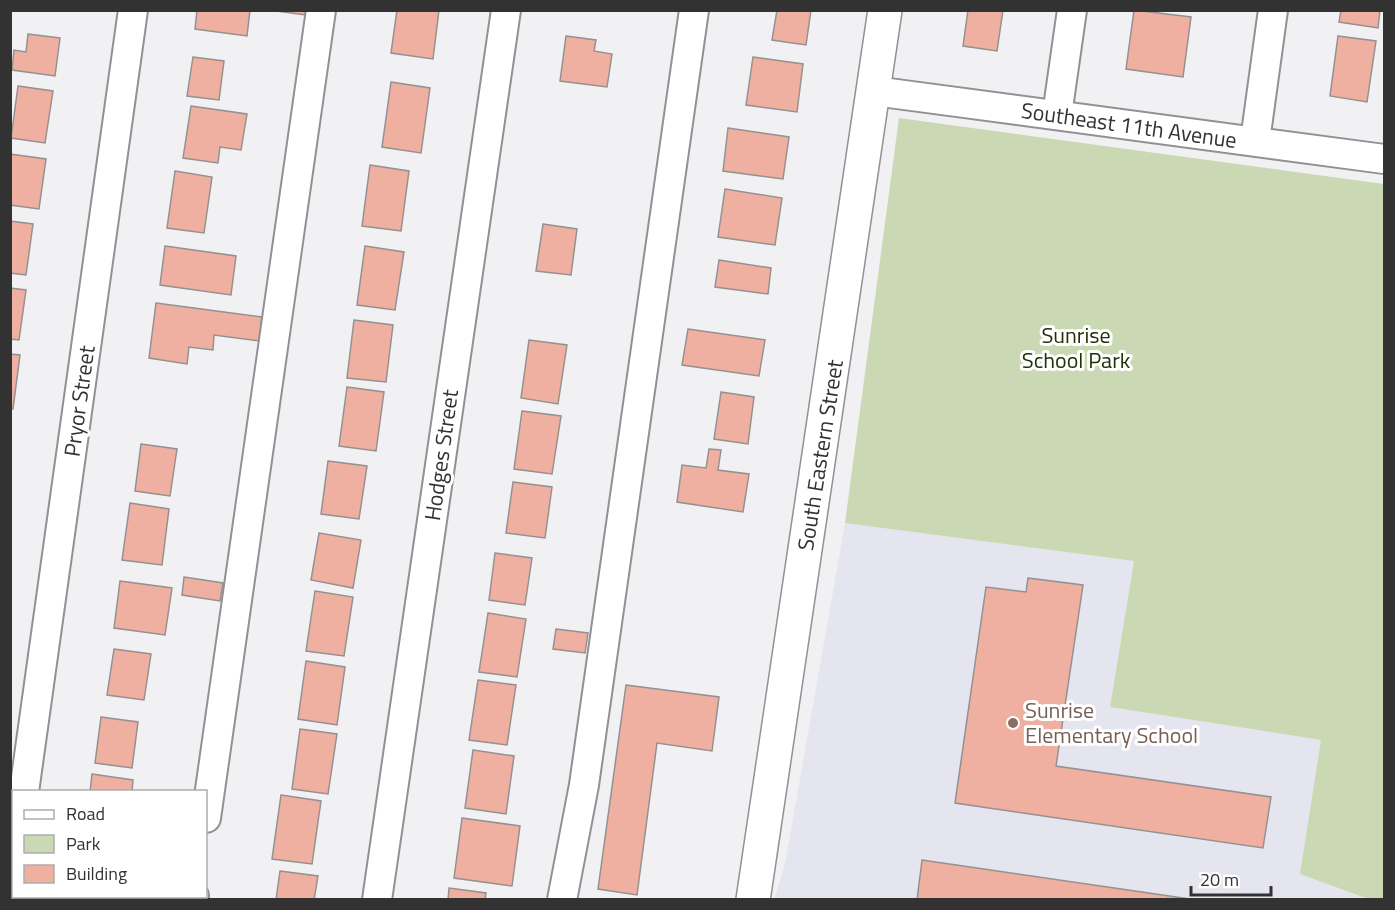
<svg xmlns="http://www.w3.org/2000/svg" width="1395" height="910" font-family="'Titillium Web',sans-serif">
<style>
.built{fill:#e5e5ef}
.green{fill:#cad8b4}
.building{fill:#efb0a2;stroke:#949190;stroke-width:1.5}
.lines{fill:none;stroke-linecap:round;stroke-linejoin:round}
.minor-casing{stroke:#919193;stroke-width:32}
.major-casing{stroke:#919193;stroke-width:36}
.minor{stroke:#fff;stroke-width:28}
.major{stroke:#fff;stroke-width:33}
.education-dot{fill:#8d6e63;stroke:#fff;stroke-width:2}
.labels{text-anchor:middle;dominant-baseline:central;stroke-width:6;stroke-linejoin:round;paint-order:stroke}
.street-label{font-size:22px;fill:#323233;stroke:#fff}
.park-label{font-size:22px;fill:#243006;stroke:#fff}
.education-label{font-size:22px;fill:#785e54;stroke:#fff;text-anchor:start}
</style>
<rect width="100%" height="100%" fill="#f1f1f4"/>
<!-- built -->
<path class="built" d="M 845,523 L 1134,561 L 1110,707 L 1322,740 L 1300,874 L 1368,899 L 774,900 L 785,864 Z"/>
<!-- green -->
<path class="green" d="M 899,118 L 1384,184 L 1384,899 L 1368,899 L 1300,874 L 1321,740 L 1110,707 L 1134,561 L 845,523 Z"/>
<!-- building -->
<path class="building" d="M 197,10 L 250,10 L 247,36 L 195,29 Z
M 269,10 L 305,10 L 305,15 Z
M 397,10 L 439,10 L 433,59 L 391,53 Z
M 777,10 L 811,10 L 806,45 L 772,40 Z
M 968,10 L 1003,10 L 997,51 L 963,46 Z
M 1134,10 L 1191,17 L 1183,77 L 1126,69 Z
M 1341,10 L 1380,10 L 1378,28 L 1339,22 Z
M 28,34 L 60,38 L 55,76 L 12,70 L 14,50 L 26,52 Z
M 566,36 L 596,40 L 594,51 L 612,54 L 607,87 L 560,81 Z
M 1338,36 L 1376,41 L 1367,102 L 1330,96 Z
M 193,57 L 224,61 L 219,100 L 187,96 Z
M 753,57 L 803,64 L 797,112 L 746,105 Z
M 391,82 L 430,88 L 421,153 L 382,147 Z
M 18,86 L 53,91 L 45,143 L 11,138 Z
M 191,106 L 247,114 L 241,150 L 220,147 L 218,163 L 183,158 Z
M 728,128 L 789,137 L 783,179 L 723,171 Z
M 10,154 L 46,159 L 39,209 L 10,205 Z
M 370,165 L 409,171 L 401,231 L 362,226 Z
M 175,171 L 212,177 L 204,233 L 167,228 Z
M 725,189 L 782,198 L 775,245 L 718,237 Z
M 10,221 L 33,224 L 26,275 L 10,273 Z
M 543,224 L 577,229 L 571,275 L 536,271 Z
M 165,246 L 236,256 L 231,295 L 160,285 Z
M 365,246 L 404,252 L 395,310 L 357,305 Z
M 719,260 L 771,268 L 768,294 L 715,287 Z
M 10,288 L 26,290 L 19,340 L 10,339 Z
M 156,303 L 262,317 L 259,341 L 214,335 L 213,350 L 189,347 L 187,364 L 149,358 Z
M 354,320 L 393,325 L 386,382 L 347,378 Z
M 688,329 L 765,340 L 759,376 L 682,365 Z
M 529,340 L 567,345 L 558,404 L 521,398 Z
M 10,354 L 20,355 L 13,409 L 10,409 Z
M 347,387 L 384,392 L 376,451 L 339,446 Z
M 721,392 L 754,397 L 748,444 L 714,439 Z
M 522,411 L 561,416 L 552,474 L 514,469 Z
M 141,444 L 177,449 L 170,496 L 135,491 Z
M 709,449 L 721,450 L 718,470 L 749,474 L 743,512 L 677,502 L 682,465 L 706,468 Z
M 328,461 L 367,466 L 359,519 L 321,514 Z
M 513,482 L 552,487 L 545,538 L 506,533 Z
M 130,503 L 169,509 L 162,565 L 122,560 Z
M 319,533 L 361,540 L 353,588 L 311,580 Z
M 495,553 L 532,558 L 525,605 L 489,600 Z
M 184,577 L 223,583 L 220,601 L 182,595 Z
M 1028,578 L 1083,585 L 1056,766 L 1271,797 L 1263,848 L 955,803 L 986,587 L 1026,592 Z
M 120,581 L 172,588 L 165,635 L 114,628 Z
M 315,591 L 353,597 L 344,656 L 306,651 Z
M 488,613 L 526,619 L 517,677 L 479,672 Z
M 556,629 L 588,633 L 585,653 L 553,649 Z
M 114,649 L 151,654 L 144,700 L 107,695 Z
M 306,661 L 345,667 L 337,725 L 298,719 Z
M 478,680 L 516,685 L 507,745 L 469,740 Z
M 626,685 L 719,697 L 712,751 L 657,743 L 637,895 L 598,889 Z
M 101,717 L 138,722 L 132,768 L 95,763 Z
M 300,729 L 337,734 L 328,794 L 292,789 Z
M 473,750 L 514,756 L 506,814 L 465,808 Z
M 92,774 L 133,780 L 132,792 L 90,792 Z
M 281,795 L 321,801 L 312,864 L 272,859 Z
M 462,818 L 520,826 L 512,886 L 454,878 Z
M 922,860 L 1197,900 L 917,900 Z
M 280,871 L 318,876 L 314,900 L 276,900 Z
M 449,888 L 486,893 L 485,900 L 448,900 Z
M 73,896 L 112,896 L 112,900 L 72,900 Z"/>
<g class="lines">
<!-- minor casing -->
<g class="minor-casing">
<path id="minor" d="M 874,91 L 1384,159
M 1057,115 L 1072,10
M 1255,141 L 1273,10
M 24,792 L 133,10
M 206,818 L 321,10
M 10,886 L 14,865
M 194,900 L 194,896
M 377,900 L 506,10
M 562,900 L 584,785 L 694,10"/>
</g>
<!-- major casing -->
<g class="major-casing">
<path id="major" d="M 753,900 L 885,10"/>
</g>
<!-- minor -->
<use href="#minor" class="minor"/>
<!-- major -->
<use href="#major" class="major"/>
</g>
<!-- markers -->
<circle class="education-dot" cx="1013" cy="723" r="6"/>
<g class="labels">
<!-- street labels -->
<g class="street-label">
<text transform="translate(1129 125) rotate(8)">Southeast 11th Avenue</text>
<text transform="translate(79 401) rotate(-82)">Pryor Street</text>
<text transform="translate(441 455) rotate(-82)">Hodges Street</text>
<text transform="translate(820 455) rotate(-81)">South Eastern Street</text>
</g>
<!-- park labels -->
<g class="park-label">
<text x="1076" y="335">Sunrise<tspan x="1076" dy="25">School Park</tspan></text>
</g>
<!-- education labels -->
<g class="education-label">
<text x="1025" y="710">Sunrise<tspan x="1025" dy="25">Elementary School</tspan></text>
</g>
</g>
<!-- border -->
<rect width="1395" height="910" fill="none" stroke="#323233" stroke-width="24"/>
<!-- legend -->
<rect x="12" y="790" width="195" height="108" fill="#ffffff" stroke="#adadad" stroke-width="1.5"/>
<rect x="24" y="810" width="30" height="9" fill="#ffffff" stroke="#adadad" stroke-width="1.5"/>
<text x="66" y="820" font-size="18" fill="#323233">Road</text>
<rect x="24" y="835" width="30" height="18" fill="#cad8b4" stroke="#adadad" stroke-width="1.5"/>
<text x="66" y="850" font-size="18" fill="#323233">Park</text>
<rect x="24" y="865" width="30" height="18" fill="#efb0a2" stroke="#adadad" stroke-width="1.5"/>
<text x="66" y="880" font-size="18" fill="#323233">Building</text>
<!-- scale -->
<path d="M1191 886v9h80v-9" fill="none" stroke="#323233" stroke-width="3"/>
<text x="1200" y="886" font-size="18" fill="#323233" stroke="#ffffff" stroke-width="4.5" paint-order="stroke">20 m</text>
</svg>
